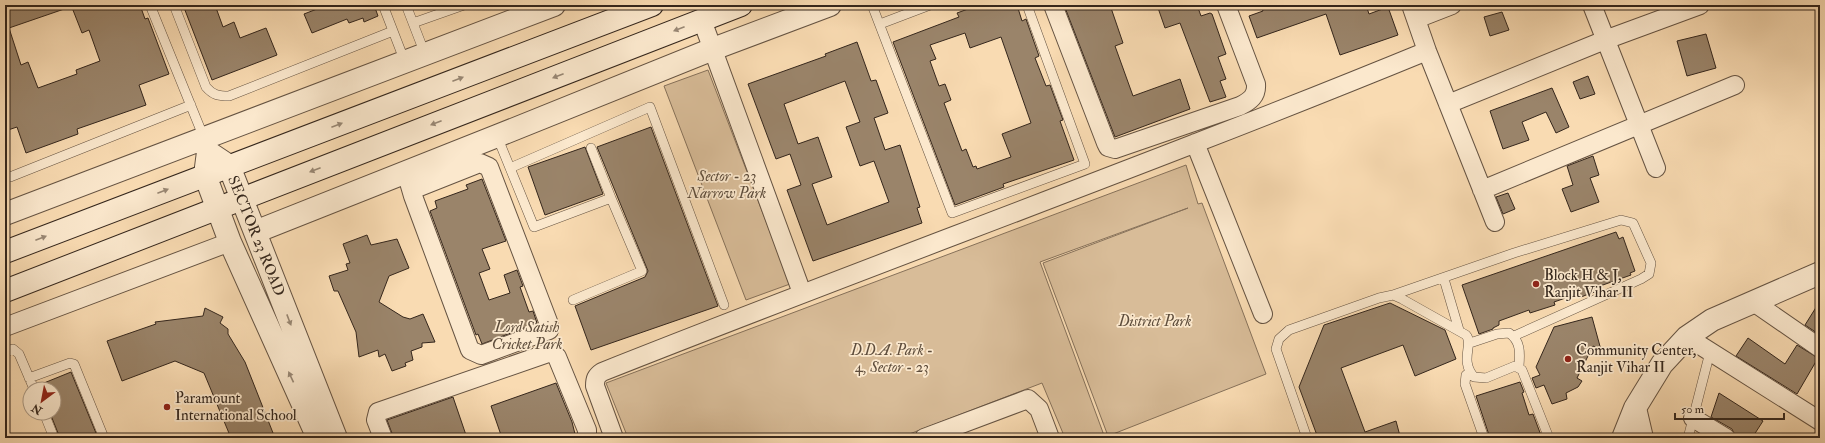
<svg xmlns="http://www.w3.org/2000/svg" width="1825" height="443" font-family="'IM FELL Double Pica',serif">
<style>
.green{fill:#d8bc98;stroke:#86715a}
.building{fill:#9a846a;stroke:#34261c;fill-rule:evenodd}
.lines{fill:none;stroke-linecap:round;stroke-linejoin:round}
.service-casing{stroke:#655342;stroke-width:10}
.minor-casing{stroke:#655342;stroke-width:20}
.tertiary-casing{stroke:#655342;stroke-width:24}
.secondary-casing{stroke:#34261c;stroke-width:24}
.service{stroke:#fbe8cd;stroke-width:9}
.minor{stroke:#fbe8cd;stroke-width:18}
.tertiary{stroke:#fbe8cd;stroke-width:22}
.secondary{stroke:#fbe8cd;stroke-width:22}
.oneway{fill:#988774}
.poi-dot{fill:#8f2418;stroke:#fbe8cd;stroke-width:1.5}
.labels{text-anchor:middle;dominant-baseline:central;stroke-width:3.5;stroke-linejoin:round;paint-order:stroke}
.park-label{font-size:15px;font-style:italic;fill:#5d4c3b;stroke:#fbe8cd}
.street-label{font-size:15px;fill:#34261c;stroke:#fbe8cd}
.poi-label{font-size:15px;fill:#34261c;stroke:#fbe8cd;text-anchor:start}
</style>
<rect width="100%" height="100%" fill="#f9dbb2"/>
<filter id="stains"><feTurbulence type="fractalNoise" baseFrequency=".005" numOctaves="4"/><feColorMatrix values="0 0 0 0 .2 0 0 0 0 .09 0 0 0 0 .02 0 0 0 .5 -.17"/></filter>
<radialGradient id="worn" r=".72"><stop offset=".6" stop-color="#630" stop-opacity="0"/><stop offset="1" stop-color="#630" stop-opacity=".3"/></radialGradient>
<!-- green -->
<path class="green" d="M 708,70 L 790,284 L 746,300 L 664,86 Z
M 1186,165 L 1198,204 L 1202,203 L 1266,374 L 1108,436 L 1043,263 L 1188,208 L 1040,262 L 1105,438 L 1065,438 L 1042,383 L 899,438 L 628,438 L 606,383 Z"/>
<!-- building -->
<path class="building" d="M 5,5 L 70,5 L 70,7 L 9,28 L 21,65 L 28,62 L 38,88 L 77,74 L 76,70 L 100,61 L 89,30 L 82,33 L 71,5 L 140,5 L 145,19 L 148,18 L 169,74 L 139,85 L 146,105 L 77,129 L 78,134 L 26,153 L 17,127 L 5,131 Z
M 183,5 L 215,5 L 223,27 L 234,22 L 240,38 L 266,28 L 277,55 L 212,80 Z
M 316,5 L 374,5 L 378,16 L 364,22 L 363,18 L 349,23 L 347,19 L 312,33 L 304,14 L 317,9 Z
M 979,5 L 1017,5 L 1022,21 L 1026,19 L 1039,56 L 1035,58 L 1046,86 L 1050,85 L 1063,120 L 1060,121 L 1074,160 L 1003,184 L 1004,187 L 955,205 L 893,42 L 959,17 L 957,13 ZM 965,33 L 970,48 L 1001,37 L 1031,123 L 1002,134 L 1011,157 L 977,169 L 976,166 L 973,167 L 966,149 L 962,151 L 944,103 L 951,100 L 945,84 L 939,86 L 930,61 L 936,59 L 930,45 Z
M 1064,5 L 1110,5 L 1123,43 L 1115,46 L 1133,96 L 1180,79 L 1190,109 L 1115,137 Z
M 1157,5 L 1197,5 L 1201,16 L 1210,13 L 1212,14 L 1226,54 L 1218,57 L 1226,79 L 1220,81 L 1226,97 L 1210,102 L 1180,23 L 1165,28 Z
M 1261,5 L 1366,5 L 1369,14 L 1388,7 L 1398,35 L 1340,55 L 1326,14 L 1257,38 L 1249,16 L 1263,11 Z
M 1502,12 L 1509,30 L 1490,36 L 1484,17 Z
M 1706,34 L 1716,68 L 1687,76 L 1677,41 Z
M 857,42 L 871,81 L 876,80 L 888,113 L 874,118 L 885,150 L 900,145 L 920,207 L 917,208 L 922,223 L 813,261 L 787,190 L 801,185 L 790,154 L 776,159 L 748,84 L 826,56 L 825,54 ZM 845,81 L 860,122 L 846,127 L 860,166 L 874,161 L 889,202 L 827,225 L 812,184 L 832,177 L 818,137 L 798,144 L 784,104 Z
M 1588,76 L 1595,94 L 1580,99 L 1573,82 Z
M 1552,88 L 1569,127 L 1556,133 L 1546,112 L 1522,122 L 1529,140 L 1503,149 L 1490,111 Z
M 651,127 L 718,306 L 591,350 L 575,306 L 645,277 L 648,271 L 597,147 Z
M 585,147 L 603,194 L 545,215 L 528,167 Z
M 1593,156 L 1599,175 L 1590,178 L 1599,202 L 1571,212 L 1562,189 L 1573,185 L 1567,166 Z
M 482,179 L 506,241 L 482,249 L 490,269 L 479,273 L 489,300 L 510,293 L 504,275 L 517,270 L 523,286 L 520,287 L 529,312 L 533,311 L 537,323 L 482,344 L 478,334 L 476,335 L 430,211 L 437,208 L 435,201 L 468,189 L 466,185 Z
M 1508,193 L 1515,209 L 1503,214 L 1496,197 Z
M 1616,232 L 1619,239 L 1623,237 L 1635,271 L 1630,273 L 1631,275 L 1600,286 L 1601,290 L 1586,295 L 1579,298 L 1577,294 L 1554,302 L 1555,305 L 1530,313 L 1529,310 L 1499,321 L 1499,325 L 1493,328 L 1493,329 L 1479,334 L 1462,285 Z
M 367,235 L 371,245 L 397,239 L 409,268 L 389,276 L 379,302 L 403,317 L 410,319 L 423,314 L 435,342 L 422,343 L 422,347 L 411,351 L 413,360 L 405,363 L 406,366 L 392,371 L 385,354 L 379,357 L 378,350 L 359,357 L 356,332 L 338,291 L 334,291 L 329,276 L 348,270 L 346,264 L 350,263 L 343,244 Z
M 1820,301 L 1820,335 L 1805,325 Z
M 1390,303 L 1445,330 L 1456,359 L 1415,376 L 1403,345 L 1341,368 L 1365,432 L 1396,421 L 1400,436 L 1394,438 L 1318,438 L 1299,387 L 1324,325 Z
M 205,308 L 223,317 L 220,323 L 228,329 L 228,334 L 245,362 L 275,438 L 231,438 L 204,373 L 175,361 L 122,381 L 107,341 L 156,324 L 155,322 L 203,316 Z
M 1592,317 L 1601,350 L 1593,346 L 1577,378 L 1582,381 L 1578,387 L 1566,393 L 1567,399 L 1552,404 L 1544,385 L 1536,388 L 1532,378 L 1540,375 L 1536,367 L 1554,327 Z
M 1748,338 L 1785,364 L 1797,345 L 1818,358 L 1797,394 L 1736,356 Z
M 71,372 L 98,438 L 60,438 L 50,413 L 54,413 L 54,389 L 40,389 L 39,385 Z
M 1520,382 L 1524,392 L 1522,393 L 1529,415 L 1533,414 L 1542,438 L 1490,438 L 1476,396 Z
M 556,383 L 572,422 L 576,438 L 502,438 L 491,406 Z
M 1719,393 L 1763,421 L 1752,438 L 1736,438 L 1732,429 L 1711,417 Z
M 453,397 L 467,438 L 401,438 L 399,434 L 393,436 L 387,420 Z"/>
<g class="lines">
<!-- service casing -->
<g class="service-casing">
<path id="service" d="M 150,5 L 204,138
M 174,5 L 206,87 C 213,95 218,96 229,96 L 393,31
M 383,5 L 405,62
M 406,5 L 425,54
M 872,5 L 952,213 L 1085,164 L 1027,5
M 413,23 L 464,5
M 880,24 L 930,5
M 497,136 L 534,227 L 611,198 L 642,271 L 573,300
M 591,148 L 611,198
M 510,168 L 650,107 L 724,305
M 5,176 L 10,177 L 191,105
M 1444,279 L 1459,330
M 1393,295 L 1514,253 L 1621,220 L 1633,223 L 1651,263 L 1649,274 L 1641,279 L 1514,336
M 1470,343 L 1497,334 L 1509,333 C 1521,341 1520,353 1519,366
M 5,352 L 13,349 L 19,354 L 34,389
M 1470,372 L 1466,375 L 1465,384 L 1484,438
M 29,378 L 70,363 L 74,364 L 104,438
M 44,413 L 54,438
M 1307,438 L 1276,349 L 1279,339 L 1289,330 L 1379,298 L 1393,295 L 1402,299 L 1466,335 C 1474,344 1459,360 1474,377 L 1486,378 L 1515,366 L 1522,370 L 1549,438
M 1688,438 L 1710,352"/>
</g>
<!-- minor casing -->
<g class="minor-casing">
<path id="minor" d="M 1053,5 L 1106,143 L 1108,147 L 1115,149 L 1240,106 C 1250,101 1257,96 1256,84 L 1226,5
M 1411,5 L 1427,51 L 1495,222
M 1592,5 L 1656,168
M 1416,19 L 1452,5
M 702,20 L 802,293
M 1448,104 L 1605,40 L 1700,5
M 1195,143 L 1263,314
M 406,172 L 413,196 L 470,350 L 481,355 L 549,330 L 549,324 L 489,167 L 480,163 L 412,190
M 1482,190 L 1735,85
M 1755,303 L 1820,348
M 5,327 L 230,242
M 1687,337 L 1820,421
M 1693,418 L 1726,438
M 383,438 L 376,420 L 378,412 L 551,352 L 557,357 L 587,430 L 587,438
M 614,438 L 595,386 C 595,379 596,376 602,372 C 876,263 1154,163 1427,51
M 924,438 L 1028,399 L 1039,409 L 1050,438"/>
</g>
<!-- tertiary casing -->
<g class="tertiary-casing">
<path id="tertiary" d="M 5,214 L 554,5
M 255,232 L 497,136 L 713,49 L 830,5
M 1635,408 L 1642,438
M 318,438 L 230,242 L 205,175 L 208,152 L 229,166 L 336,438
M 1623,438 L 1635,408 L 1662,364 L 1687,337 L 1712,320 L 1820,273"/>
</g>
<!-- secondary casing -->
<g class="secondary-casing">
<path id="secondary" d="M 5,252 L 652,5
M 5,291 L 741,5"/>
</g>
<!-- service -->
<use href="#service" class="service"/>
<!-- minor -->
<use href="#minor" class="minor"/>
<!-- tertiary -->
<use href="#tertiary" class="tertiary"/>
<!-- secondary -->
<use href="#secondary" class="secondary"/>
</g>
<!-- one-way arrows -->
<defs><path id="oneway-solid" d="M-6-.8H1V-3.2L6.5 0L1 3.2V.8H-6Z"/></defs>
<g class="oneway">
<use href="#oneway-solid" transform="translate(679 29) rotate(159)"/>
<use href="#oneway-solid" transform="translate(558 76) rotate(159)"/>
<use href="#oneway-solid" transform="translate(458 79) rotate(-21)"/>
<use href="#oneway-solid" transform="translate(436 123) rotate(159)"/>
<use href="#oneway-solid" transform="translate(337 125) rotate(-21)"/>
<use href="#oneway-solid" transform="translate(315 170) rotate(159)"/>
<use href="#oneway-solid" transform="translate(163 191) rotate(-21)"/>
<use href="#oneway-solid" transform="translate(41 238) rotate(-21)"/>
<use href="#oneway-solid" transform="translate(289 320) rotate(69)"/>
<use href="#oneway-solid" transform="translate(291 377) rotate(-115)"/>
</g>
<!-- markers -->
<g class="poi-dot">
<circle cx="1536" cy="284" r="4"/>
<circle cx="1568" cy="359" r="4"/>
<circle cx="167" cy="407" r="4"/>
</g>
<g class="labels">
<!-- park labels -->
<g class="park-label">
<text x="727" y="176">Sector - 23<tspan x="727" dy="17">Narrow Park</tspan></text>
<text x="1155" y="321">District Park</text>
<text x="527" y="327">Lord Satish<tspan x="527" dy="17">Cricket Park</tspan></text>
<text x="892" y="350">D.D.A. Park -<tspan x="892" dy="17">4, Sector - 23</tspan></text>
</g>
<!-- street labels -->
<g class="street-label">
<text transform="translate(256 236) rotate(68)">SECTOR 23 ROAD</text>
</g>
<!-- poi labels -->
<g class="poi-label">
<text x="1544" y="275">Block H &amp; J,<tspan x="1544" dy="17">Ranjit Vihar II</tspan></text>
<text x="1576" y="350">Community Center,<tspan x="1576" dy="17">Ranjit Vihar II</tspan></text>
<text x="175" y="398">Paramount<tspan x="175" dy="17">International School</tspan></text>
</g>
</g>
<!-- margin -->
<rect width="1825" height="443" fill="none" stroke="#f9dbb2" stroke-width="20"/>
<rect x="6" y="6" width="1813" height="431" fill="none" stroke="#34261c" stroke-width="2"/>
<rect x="10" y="10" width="1805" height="423" fill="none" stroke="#34261c"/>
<!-- north arrow -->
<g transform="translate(42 401) rotate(212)"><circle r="19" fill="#fbe8cd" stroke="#ab9a86"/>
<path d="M0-3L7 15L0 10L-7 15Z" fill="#8f2418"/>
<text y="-6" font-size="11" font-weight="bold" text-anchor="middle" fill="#34261c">N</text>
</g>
<!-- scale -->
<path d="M1675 413v6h109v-6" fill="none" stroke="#34261c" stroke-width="2"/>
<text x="1681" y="413" font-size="12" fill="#34261c" stroke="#fbe8cd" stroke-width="3" paint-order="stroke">50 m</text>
<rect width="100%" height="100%" filter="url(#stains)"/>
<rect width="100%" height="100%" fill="url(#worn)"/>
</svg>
